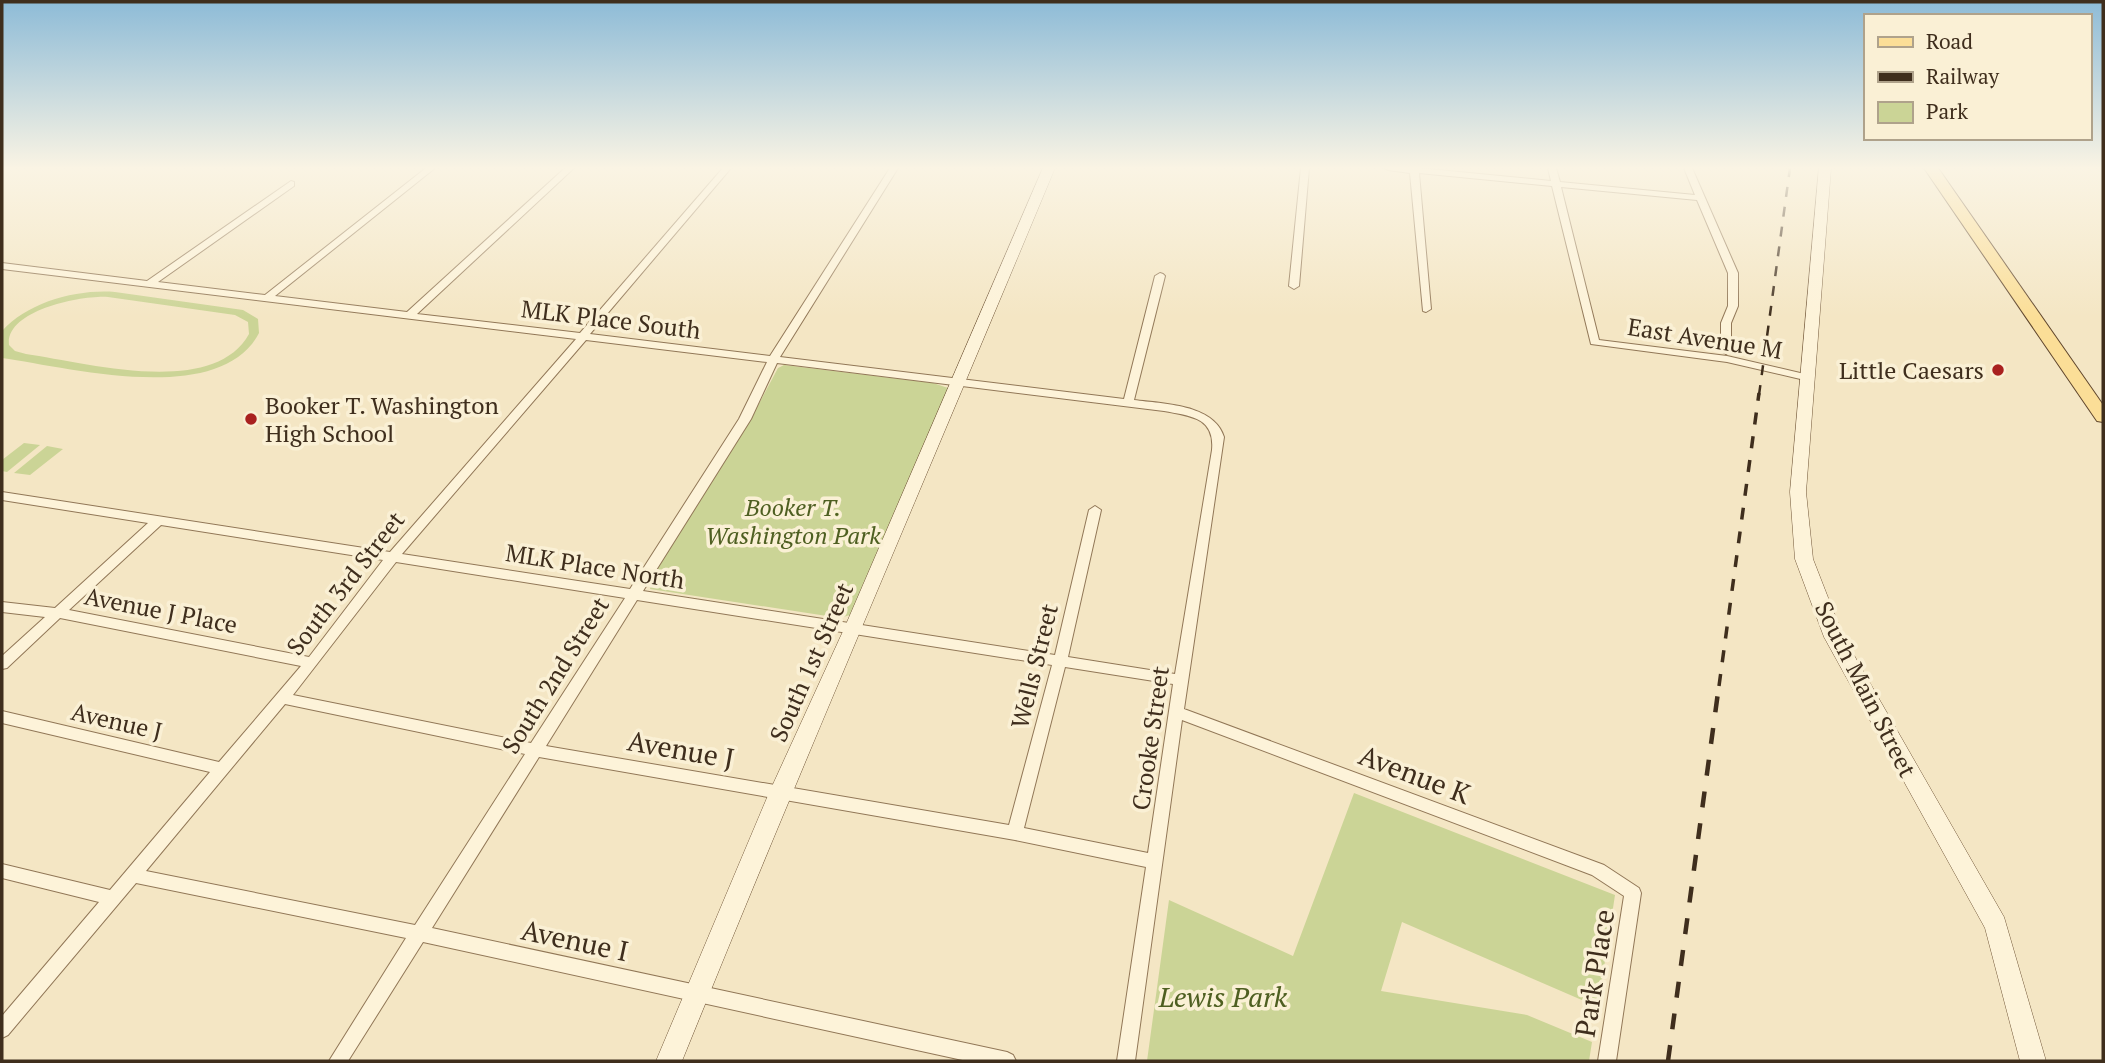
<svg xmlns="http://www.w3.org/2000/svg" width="2105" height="1063" font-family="'PT Serif',serif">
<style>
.green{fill:#cbd496;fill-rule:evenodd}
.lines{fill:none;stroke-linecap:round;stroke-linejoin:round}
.street-casing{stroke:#917757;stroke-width:2}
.secondary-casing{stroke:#73583a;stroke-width:1}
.primary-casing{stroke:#5f452c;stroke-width:2}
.street{fill:#fdf3d9;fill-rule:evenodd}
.secondary{fill:#fdf3d9;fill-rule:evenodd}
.primary{fill:#fbde97;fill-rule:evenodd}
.rail-far2{stroke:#3f2e1d;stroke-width:2.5;stroke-dasharray:10 10;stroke-linecap:butt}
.rail-far1{stroke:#3f2e1d;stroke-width:3.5;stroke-dasharray:12 12;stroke-linecap:butt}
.rail{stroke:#3f2e1d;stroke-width:4.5;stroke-dasharray:16 16;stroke-linecap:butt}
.poi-dot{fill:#a9211f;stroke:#faf0d5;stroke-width:2.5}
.labels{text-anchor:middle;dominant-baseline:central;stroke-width:7;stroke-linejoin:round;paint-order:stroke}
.street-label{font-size:24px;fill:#3f2e1d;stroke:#faf0d5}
.poi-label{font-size:24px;fill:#3f2e1d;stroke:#faf0d5;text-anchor:end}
.park-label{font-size:24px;font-style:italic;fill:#4e5f21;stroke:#faf0d5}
.near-street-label{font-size:28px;fill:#3f2e1d;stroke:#faf0d5}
.near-park-label{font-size:28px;font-style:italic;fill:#4e5f21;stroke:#faf0d5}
</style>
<rect width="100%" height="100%" fill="#f4e6c4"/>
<!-- green -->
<path class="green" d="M 115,292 L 243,310 L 258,319 L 259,333 C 220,408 67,367 2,358 L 2,331 C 28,302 77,289 115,292 ZM 108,297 L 235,315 L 248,322 L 249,334 C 213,399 84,362 26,354 L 15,351 L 9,345 C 5,310 83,295 108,297 Z
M 784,365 L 933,383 L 948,388 L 850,615 L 840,618 L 650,589 L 655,572 L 747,426 L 778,368 Z
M 24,443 L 40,445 L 7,472 L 2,471 L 2,460 Z
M 47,446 L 63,449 L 30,475 L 14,473 Z
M 1354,793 L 1615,895 L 1598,1007 L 1402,922 L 1381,991 L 1527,1015 L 1592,1042 L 1589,1061 L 1147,1061 L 1169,900 L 1293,956 Z"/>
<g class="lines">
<!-- street casing -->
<g class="street-casing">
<path id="street" d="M 426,168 L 435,168 L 275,296 L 407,312 L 565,168 L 574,168 L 417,314 L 580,333 L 723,168 L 731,168 L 590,334 L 770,356 L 890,168 L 898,168 L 780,357 L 1124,399 L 1155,276 L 1160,273 L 1163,274 L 1165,276 L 1134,400 C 1163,404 1214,404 1224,437 L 1184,709 L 1604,865 L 1639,888 L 1641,893 L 1616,1061 L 1598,1061 L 1624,896 L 1592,875 L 1182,720 L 1135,1061 L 1117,1061 L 1146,867 L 1015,840 L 539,757 L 432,928 L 1007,1052 L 1013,1055 L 1016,1061 L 967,1061 L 423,942 L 348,1061 L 329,1061 L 406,938 L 136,883 L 8,1035 L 2,1038 L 2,1016 L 99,902 L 2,878 L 2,864 L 110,890 L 210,772 L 2,723 L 2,711 L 219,762 L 301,666 L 60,618 L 7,668 L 2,669 L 2,656 L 45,617 L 2,612 L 2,602 L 55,608 L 148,523 L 2,500 L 2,492 L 390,552 L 576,339 L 2,269 L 2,263 L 147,281 L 291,181 L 294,182 L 294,186 L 158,282 L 265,295 ZM 586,340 L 767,362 L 739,419 L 630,589 L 402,554 ZM 777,363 L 1164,411 C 1190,416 1215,417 1212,450 L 1175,674 L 1068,657 L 1101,510 L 1095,506 L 1089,510 L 1055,655 L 643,591 L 751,419 ZM 161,525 L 383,560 L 309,657 L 69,610 ZM 396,562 L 625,598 L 531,743 L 293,695 ZM 637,600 L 1052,665 L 1009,825 L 546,746 ZM 1065,667 L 1173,684 L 1148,853 L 1024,828 ZM 285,704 L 525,754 L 415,925 L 146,871 Z
M 1301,168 L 1309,168 L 1299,286 L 1294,289 L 1289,286 Z
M 1384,168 L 1418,168 L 1551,181 L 1548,168 L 1556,168 L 1560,182 L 1695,195 L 1684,168 L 1692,168 L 1738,273 L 1738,306 L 1731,323 L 1731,351 L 1726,354 L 1721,351 L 1721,323 L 1728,306 L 1728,273 L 1697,200 L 1561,187 L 1599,340 L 1727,356 L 1813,376 L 1814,378 L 1809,381 L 1727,362 L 1591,344 L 1552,186 L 1419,173 L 1431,309 L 1426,312 L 1423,311 L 1410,173 L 1388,170 Z"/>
</g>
<!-- secondary casing -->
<g class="secondary-casing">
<path id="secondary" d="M 1043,168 L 1055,168 C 931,466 803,762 682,1061 L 656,1061 L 769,793 L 844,629 Z
M 1819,168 L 1831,168 L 1806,492 L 1813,559 L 1843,636 L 2004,917 L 2046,1061 L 2020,1061 L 1985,928 L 1824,637 L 1795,559 L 1790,492 Z"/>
</g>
<!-- primary casing -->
<g class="primary-casing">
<path id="primary" d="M 1924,168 L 1938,168 L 2103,405 L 2103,422 L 2097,421 Z"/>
</g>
<!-- street -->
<use href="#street" class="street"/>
<!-- secondary -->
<use href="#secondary" class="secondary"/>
<!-- primary -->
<use href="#primary" class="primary"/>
<!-- rail-far2 -->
<path class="rail-far2" d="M 1759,395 L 1790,168"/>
<!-- rail-far1 -->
<path class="rail-far1" d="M 1719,686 L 1759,393"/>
<!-- rail -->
<path class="rail" d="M 1668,1061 L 1719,685"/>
</g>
<!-- sky -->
<linearGradient id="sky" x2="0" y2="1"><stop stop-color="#8dbbd7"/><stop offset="0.53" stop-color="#faf4e4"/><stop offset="1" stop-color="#faf4e4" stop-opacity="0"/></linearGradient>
<rect width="2105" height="317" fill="url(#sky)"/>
<!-- markers -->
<g class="poi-dot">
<circle cx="1998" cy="370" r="7"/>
<circle cx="251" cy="419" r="7"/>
</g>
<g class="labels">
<!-- street labels -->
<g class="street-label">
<text transform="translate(611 319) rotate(7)">MLK Place South</text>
<text transform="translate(1705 338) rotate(9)">East Avenue M</text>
<text transform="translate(595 566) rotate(9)">MLK Place North</text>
<text transform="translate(345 583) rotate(-52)">South 3rd Street</text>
<text transform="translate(161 610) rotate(11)">Avenue J Place</text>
<text transform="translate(811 662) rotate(-66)">South 1st Street</text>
<text transform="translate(1034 666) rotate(-76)">Wells Street</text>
<text transform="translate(555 675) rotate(-58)">South 2nd Street</text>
<text transform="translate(1866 689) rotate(63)">South Main Street</text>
<text transform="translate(117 721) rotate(13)">Avenue J</text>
<text transform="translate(1150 738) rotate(-82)">Crooke Street</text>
</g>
<!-- poi labels -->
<g class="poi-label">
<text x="1984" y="370">Little Caesars</text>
<text x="265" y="405" text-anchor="start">Booker T. Washington<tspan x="265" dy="28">High School</tspan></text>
</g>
<!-- park labels -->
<g class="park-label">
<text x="793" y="507">Booker T.<tspan x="793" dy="28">Washington Park</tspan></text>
</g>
<!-- near-street labels -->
<g class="near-street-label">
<text transform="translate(681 749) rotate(10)">Avenue J</text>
<text transform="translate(1415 774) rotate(21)">Avenue K</text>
<text transform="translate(575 940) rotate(12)">Avenue I</text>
<text transform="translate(1594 973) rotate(-81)">Park Place</text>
</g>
<!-- near-park labels -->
<g class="near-park-label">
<text x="1223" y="996">Lewis Park</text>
</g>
</g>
<!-- border -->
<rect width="2105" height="1063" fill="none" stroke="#3f2e1d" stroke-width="7"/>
<!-- legend -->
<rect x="1864" y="14" width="228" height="126" fill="#faf0d5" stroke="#afa28b" stroke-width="2"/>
<rect x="1878" y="37" width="35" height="10" fill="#fbde97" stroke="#afa28b" stroke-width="2"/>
<text x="1926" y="49" font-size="21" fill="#3f2e1d">Road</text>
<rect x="1878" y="72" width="35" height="10" fill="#3f2e1d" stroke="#afa28b" stroke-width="2"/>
<text x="1926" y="84" font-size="21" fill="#3f2e1d">Railway</text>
<rect x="1878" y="102" width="35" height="21" fill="#cbd496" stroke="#afa28b" stroke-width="2"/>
<text x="1926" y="119" font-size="21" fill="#3f2e1d">Park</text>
</svg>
